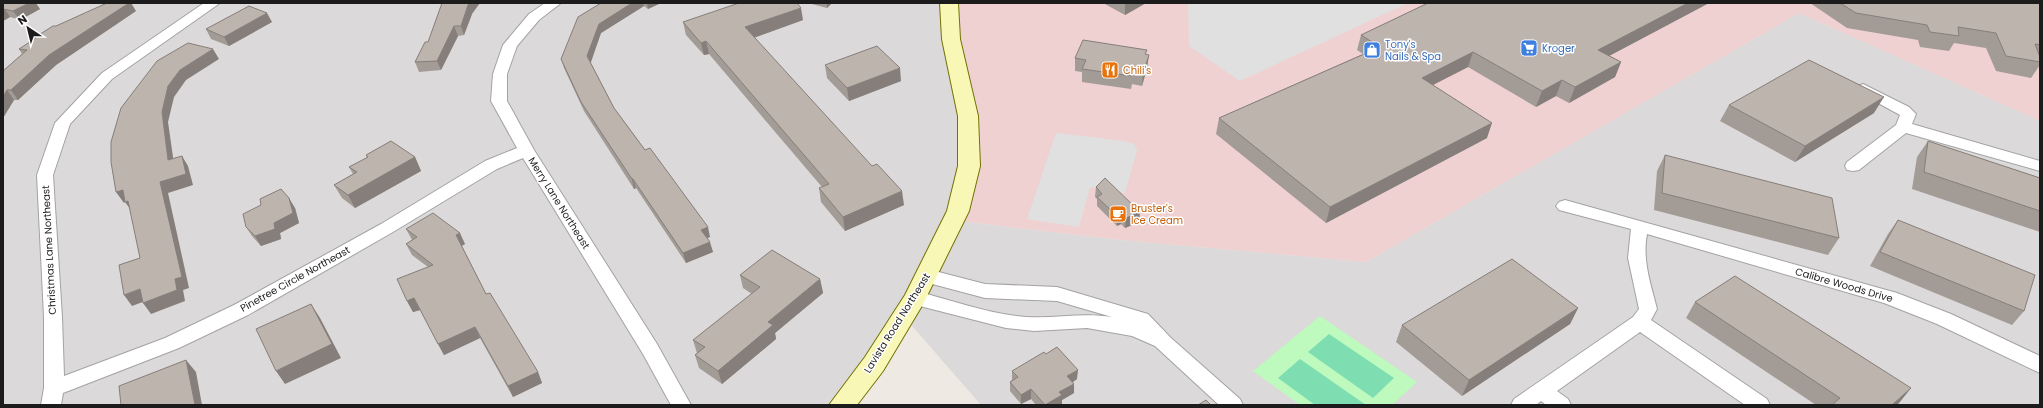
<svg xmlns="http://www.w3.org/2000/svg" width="2043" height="408" font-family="Poppins,sans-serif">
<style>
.residential{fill:#dbd9d9}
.commercial{fill:#efd1d2}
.park{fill:#bef9be}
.pitch{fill:#7fdeb1}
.parking{fill:#e0e0e0}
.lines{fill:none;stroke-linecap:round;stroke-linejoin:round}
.street-casing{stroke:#a3a3a3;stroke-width:2}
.secondary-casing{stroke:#717304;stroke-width:2}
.street{fill:#fff;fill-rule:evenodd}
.secondary{fill:#f9f7b5;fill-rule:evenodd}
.wall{fill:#a39b96}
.shaded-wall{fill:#857e7a}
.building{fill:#beb4ae;stroke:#857e7a}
.labels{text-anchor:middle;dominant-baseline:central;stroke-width:3;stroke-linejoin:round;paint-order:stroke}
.shop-label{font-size:10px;fill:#366cbe;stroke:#fff;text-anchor:start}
.food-label{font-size:10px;fill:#c56008;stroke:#fff;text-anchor:start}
.street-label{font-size:10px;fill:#1c1c1c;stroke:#fff}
</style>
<rect width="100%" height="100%" fill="#eee9e2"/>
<!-- residential -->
<path class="residential" d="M 3,3 L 944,3 L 971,118 L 951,220 L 1121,240 L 1366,262 L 1799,13 L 2040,121 L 2040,405 L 981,405 L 906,319 L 849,405 L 3,405 Z"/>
<!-- commercial -->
<path class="commercial" d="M 944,3 L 2040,3 L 2040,121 L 1799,13 L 1366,262 L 1121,240 L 951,220 L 971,118 Z"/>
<!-- park -->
<path class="park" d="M 1320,316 L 1417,382 L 1392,405 L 1300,405 L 1253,371 Z"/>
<!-- pitch -->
<path class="pitch" d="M 1329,334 L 1394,378 L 1373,398 L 1308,352 Z
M 1300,359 L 1366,405 L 1315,405 L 1278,378 Z"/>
<!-- parking -->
<path class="parking" d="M 1188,3 L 1408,3 L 1240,81 L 1189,46 Z
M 1056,133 L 1124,141 L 1134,144 L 1137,150 L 1125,193 L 1090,187 L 1079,227 L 1027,219 Z"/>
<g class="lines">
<!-- street casing -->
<g class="street-casing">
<path id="street" d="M 204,3 L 220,3 L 112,79 L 70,124 L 53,175 L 62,317 L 64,376 L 165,338 L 234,305 L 381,224 L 485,161 L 517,148 L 491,101 L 493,74 L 503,45 L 529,14 L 545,3 L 561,3 L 539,20 L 517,46 L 507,74 L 507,101 L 534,150 L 657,344 L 691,405 L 671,405 L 643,354 L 523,158 L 497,169 L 393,232 L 248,315 L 179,348 L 63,393 L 61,405 L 41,405 L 44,388 L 44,317 L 37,175 L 55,123 L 102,73 Z
M 1863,84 L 1909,107 L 1916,114 L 1912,124 L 2040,161 L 2040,171 L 1906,133 L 1859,170 L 1853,171 L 1847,170 L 1845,166 L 1847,162 L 1896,125 L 1900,115 L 1858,92 L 1855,89 L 1858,86 Z
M 1565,200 L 1897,293 L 1951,314 L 2040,356 L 2040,373 L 1937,324 L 1884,303 L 1647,234 C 1642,260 1651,285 1657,309 L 1651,320 L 1767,399 L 1770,405 L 1745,405 L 1640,332 L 1557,391 L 1568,399 L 1571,405 L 1546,405 L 1541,401 L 1536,405 L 1511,405 L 1514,399 L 1633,317 L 1639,309 L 1628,258 L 1631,229 L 1559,210 L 1556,206 L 1559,202 Z
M 927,269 L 985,284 L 1057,287 L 1148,314 L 1171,338 L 1240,399 L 1243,405 L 1219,405 L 1155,346 L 1132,336 L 1087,328 L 1034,331 L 1006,328 L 908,303 L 906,298 L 908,293 L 915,291 C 952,300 988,314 1026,317 C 1055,319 1082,312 1112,317 L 1057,301 L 985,298 L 921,281 L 918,276 L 921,271 Z"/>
</g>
<!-- secondary casing -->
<g class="secondary-casing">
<path id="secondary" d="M 940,3 L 958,3 L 960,39 L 978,116 L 980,166 L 969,211 L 923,304 L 883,371 L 857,405 L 829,405 L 865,357 L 905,295 L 947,211 L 958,166 L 958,116 L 942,39 Z"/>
</g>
<!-- street -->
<use href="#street" class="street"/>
<!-- secondary -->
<use href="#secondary" class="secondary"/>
</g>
<!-- wall -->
<path class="wall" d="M 3,3 L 40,9 L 20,20 L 10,17 L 3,21 Z
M 601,3 L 661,3 L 648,9 L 644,6 L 601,33 L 590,62 L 614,108 L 645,150 L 710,237 L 707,238 L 713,252 L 686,263 L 636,188 L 634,189 L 584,111 L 564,68 L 561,59 Z
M 808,3 L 832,3 L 827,8 Z
M 1103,3 L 1146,3 L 1125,15 Z
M 1428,3 L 1709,3 L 1609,56 L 1621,62 L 1615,77 L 1569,103 L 1556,96 L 1536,107 L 1468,67 L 1433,85 L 1487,138 L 1326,223 L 1216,134 L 1219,118 L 1363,54 L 1357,50 L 1361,35 Z
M 1810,3 L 2040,3 L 2040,65 L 2031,78 L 1996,71 L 1986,48 L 1954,43 L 1949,51 L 1920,47 L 1918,40 L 1847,28 Z
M 136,11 L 56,65 L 18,100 L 14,100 L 3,118 L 3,71 L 22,54 L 19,49 L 35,39 L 34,38 L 56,26 Z
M 472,14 L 464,35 L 458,36 L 441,70 L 419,72 L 415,62 L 428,42 Z
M 803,20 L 754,38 L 904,205 L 845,231 L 821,202 L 819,188 L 822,187 L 709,54 L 704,55 L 686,35 L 683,22 Z
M 272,22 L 229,46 L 211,39 L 206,29 Z
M 1147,55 L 1147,68 L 1142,86 L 1132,84 L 1131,89 L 1082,82 L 1082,72 L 1075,71 L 1075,58 Z
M 825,65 L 901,81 L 849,101 L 827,78 Z
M 1729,105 L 1874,113 L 1795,162 L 1720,121 Z
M 1928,141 L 2040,178 L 2040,232 L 1912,189 L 1917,157 Z
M 366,155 L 415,157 L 421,171 L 355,208 L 342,198 L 334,185 L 353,174 L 349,167 L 367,158 Z
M 1665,155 L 1839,238 L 1828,255 L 1654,210 L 1657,171 Z
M 1096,187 L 1139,222 L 1125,228 L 1121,224 L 1117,226 L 1097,206 L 1097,199 L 1095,197 Z
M 295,208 L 299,223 L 280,233 L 281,239 L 261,246 L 252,236 L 246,227 Z
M 1898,220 L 2024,311 L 2012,325 L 1870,266 L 1888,234 Z
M 406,229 L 465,244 L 462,246 L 486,294 L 538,372 L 542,383 L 513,397 L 480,338 L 444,355 L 420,310 L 413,312 L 407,301 L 428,267 L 412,255 L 406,244 L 412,240 Z
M 740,275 L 820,279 L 823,293 L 775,333 L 776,339 L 722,384 L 699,368 L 695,355 L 697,353 L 693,340 L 752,294 L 743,288 Z
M 1695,302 L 1911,388 L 1897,405 L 1816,405 L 1686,318 Z
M 1578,308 L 1570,324 L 1462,396 L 1396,342 L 1402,325 Z
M 1012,371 L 1077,379 L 1073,382 L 1074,393 L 1062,400 L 1062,405 L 1036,405 L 1031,399 L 1021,404 L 1010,391 L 1010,382 L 1012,380 Z"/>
<!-- shaded-wall -->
<path class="shaded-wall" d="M 29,3 L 36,3 L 40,9 L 20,20 L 13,11 Z
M 129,3 L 131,3 L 136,11 L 56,65 L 18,100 L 11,90 L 49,55 Z
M 470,3 L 480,3 L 472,14 L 464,35 L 461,26 L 468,5 Z
M 632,3 L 643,3 L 644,6 L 601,33 L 590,65 L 587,56 L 599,24 Z
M 647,3 L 661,3 L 648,9 Z
M 827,3 L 832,3 L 827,8 Z
M 1125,3 L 1146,3 L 1125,15 Z
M 1688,3 L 1709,3 L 1592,65 L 1598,50 Z
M 4,8 L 10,17 L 3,21 L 3,9 Z
M 801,8 L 803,20 L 747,40 L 745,27 Z
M 267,13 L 272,22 L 229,46 L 224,37 Z
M 454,26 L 458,36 L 441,70 L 437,61 Z
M 706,41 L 709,54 L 704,55 L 701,43 Z
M 213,49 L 219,59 L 186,80 L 174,97 L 168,122 L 175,171 L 168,160 L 162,112 L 168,86 L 180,70 Z
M 1473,52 L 1468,67 L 1417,93 L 1422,78 Z
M 1149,55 L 1147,68 L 1142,86 L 1143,73 Z
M 1621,62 L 1615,77 L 1569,103 L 1575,87 Z
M 900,68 L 901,81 L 849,101 L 847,88 Z
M 1562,80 L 1556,96 L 1536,107 L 1542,91 Z
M 7,90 L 14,100 L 3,118 L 3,97 Z
M 1884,97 L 1874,113 L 1795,162 L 1805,146 Z
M 1492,123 L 1487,138 L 1326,223 L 1330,207 Z
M 182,156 L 188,166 L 193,185 L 168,193 L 189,288 L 183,290 L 185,301 L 151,314 L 143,303 L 175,279 L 160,182 Z
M 415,157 L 421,171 L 355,208 L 348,195 Z
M 632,179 L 633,179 L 636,188 L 634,189 Z
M 123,190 L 133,213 L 125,202 L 124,203 L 116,192 Z
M 902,191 L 904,205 L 845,231 L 843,217 Z
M 289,198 L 295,208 L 299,223 L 280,233 L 281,239 L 261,246 L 255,236 L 274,223 Z
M 1140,212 L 1139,222 L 1125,228 L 1126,218 Z
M 1122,214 L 1121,224 L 1117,226 L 1117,216 Z
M 708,227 L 710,237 L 704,239 L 701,230 Z
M 460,233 L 465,244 L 461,246 L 456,235 Z
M 710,242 L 713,252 L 686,263 L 683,253 Z
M 820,279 L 823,293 L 775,333 L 776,339 L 722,384 L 718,371 L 768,322 Z
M 140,289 L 148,300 L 132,306 L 124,295 Z
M 414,298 L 420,310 L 413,312 L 407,301 Z
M 311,304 L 320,318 L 341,358 L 285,384 L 276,371 Z
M 1578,308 L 1570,324 L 1462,396 L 1469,380 Z
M 475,327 L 480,338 L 444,355 L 438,344 Z
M 186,360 L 196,372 L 202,405 L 195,405 Z
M 1078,370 L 1077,379 L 1067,386 L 1067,376 Z
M 538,372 L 542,383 L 513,397 L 508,386 Z
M 1074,384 L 1074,393 L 1062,400 L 1062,405 L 1045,405 L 1059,392 Z
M 1911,388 L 1899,403 L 1897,405 L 1892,405 Z
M 1031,389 L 1031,399 L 1021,404 L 1021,395 Z"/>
<!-- building -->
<path class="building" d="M 3,3 L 29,3 L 13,11 L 3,9 Z
M 107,3 L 129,3 L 49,55 L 11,90 L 7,90 L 3,97 L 3,71 L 27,50 L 19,49 L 36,38 L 34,38 L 53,26 L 56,26 Z
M 442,3 L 470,3 L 468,5 L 461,26 L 454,26 L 437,61 L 415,62 L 425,42 L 428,42 Z
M 601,3 L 632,3 L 599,24 L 587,56 L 614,108 L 645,150 L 650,148 L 708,227 L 701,230 L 710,242 L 683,253 L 633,179 L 632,179 L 581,102 L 561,59 L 578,17 Z
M 739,3 L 797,3 L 801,8 L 745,27 L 872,166 L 877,164 L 902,191 L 843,217 L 819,188 L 829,184 L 706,41 L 701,43 L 683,22 Z
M 1428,3 L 1688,3 L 1598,50 L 1621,62 L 1575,87 L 1562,80 L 1542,91 L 1473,52 L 1422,78 L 1492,123 L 1330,207 L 1219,118 L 1380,47 L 1361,35 Z
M 1840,3 L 2040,3 L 2040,45 L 2035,44 L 2040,57 L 2040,62 L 2006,56 L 1996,33 L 1958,27 L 1959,36 L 1930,32 L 1927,25 L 1856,13 Z
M 249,6 L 267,13 L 224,37 L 206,29 Z
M 1083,40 L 1147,50 L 1145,54 L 1149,55 L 1143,73 L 1133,71 L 1132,76 L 1082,69 L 1086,60 L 1075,58 Z
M 188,43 L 213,49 L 180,70 L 168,86 L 162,112 L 168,160 L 182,156 L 186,174 L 160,182 L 182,277 L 175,279 L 177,290 L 143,303 L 140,289 L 124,295 L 119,265 L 140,258 L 128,201 L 125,202 L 123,190 L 116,192 L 111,162 L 111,142 L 121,108 L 157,61 Z
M 877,46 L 900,68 L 847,88 L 825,65 Z
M 1809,60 L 1884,97 L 1805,146 L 1729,105 Z
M 391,141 L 415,157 L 348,195 L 334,185 L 357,172 L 349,167 L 368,157 L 366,155 Z
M 1928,141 L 2040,178 L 2040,211 L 1924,172 Z
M 1665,155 L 1832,198 L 1839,238 L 1662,193 Z
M 1105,178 L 1140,212 L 1126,218 L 1122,214 L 1117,216 L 1097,197 L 1102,194 L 1096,187 Z
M 281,189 L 289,198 L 293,213 L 274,223 L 275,229 L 255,236 L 246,227 L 243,214 L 261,205 L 260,199 Z
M 433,213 L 460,233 L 456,235 L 486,294 L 490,293 L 538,372 L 508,386 L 475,327 L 438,344 L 414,298 L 407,301 L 397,279 L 433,265 L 406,244 L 417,237 L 406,229 Z
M 1898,220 L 2035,275 L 2024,311 L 1880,252 Z
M 772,250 L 820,279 L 768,322 L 773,325 L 718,371 L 695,355 L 705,347 L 693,340 L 760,287 L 740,275 Z
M 1512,259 L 1578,308 L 1469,380 L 1402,325 Z
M 1735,276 L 1911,388 L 1892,405 L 1832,405 L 1840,398 L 1695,302 Z
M 311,304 L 332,344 L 276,371 L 256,329 Z
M 1057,347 L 1078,370 L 1067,376 L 1074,384 L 1059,392 L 1062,395 L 1045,405 L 1031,389 L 1021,395 L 1010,382 L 1018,377 L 1012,371 L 1044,352 L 1046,354 Z
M 186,360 L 195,405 L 121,405 L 119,386 Z
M 1206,400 L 1211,405 L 1198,405 Z"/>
<!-- icons -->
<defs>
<g id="supermarket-square" transform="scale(0.9)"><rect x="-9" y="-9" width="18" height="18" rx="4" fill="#3f7fe0" stroke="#fff"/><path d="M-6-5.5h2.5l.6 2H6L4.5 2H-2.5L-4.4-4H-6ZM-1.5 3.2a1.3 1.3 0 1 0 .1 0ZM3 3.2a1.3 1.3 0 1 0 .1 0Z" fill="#fff"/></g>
<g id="shop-square" transform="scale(0.9)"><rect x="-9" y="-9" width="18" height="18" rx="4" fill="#3f7fe0" stroke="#fff"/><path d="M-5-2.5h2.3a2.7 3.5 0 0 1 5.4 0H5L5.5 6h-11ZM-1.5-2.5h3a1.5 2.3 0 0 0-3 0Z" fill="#fff"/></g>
<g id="restaurant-square" transform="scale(0.9)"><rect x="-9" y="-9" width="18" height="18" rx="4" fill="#e8710a" stroke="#fff"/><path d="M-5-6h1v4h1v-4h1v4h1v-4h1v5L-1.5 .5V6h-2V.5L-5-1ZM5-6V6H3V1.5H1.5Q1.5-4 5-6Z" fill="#fff"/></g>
<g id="cafe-square" transform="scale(0.9)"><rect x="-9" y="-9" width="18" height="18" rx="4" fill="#e8710a" stroke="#fff"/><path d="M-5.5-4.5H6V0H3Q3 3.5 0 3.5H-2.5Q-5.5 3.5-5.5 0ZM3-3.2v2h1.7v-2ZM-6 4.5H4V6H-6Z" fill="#fff"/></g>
</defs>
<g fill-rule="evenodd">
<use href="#supermarket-square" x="1529" y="48"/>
<use href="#shop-square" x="1372" y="50"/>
<use href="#restaurant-square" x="1110" y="70"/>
<use href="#cafe-square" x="1118" y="214"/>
</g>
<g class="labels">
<!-- shop labels -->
<g class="shop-label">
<text x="1385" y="44">Tony's<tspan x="1385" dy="12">Nails &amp; Spa</tspan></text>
<text x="1542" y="48">Kroger</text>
</g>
<!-- food labels -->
<g class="food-label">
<text x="1123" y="70">Chili's</text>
<text x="1131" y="208">Bruster's<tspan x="1131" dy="12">Ice Cream</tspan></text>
</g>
<!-- street labels -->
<g class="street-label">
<text transform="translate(559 203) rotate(58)">Merry Lane Northeast</text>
<text transform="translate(49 250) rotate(-93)">Christmas Lane Northeast</text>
<text transform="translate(295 279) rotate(-29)">Pinetree Circle Northeast</text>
<text transform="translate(1844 285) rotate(16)">Calibre Woods Drive</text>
<text transform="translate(897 323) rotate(-58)">Lavista Road Northeast</text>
</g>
</g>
<!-- border -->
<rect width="2043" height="408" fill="none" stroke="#1c1c1c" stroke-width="8"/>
<!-- north arrow -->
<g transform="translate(28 28) rotate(325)" stroke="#ffffff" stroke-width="3" paint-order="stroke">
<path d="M0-3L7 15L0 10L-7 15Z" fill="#1c1c1c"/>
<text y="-6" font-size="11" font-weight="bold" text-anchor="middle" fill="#1c1c1c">N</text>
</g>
</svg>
